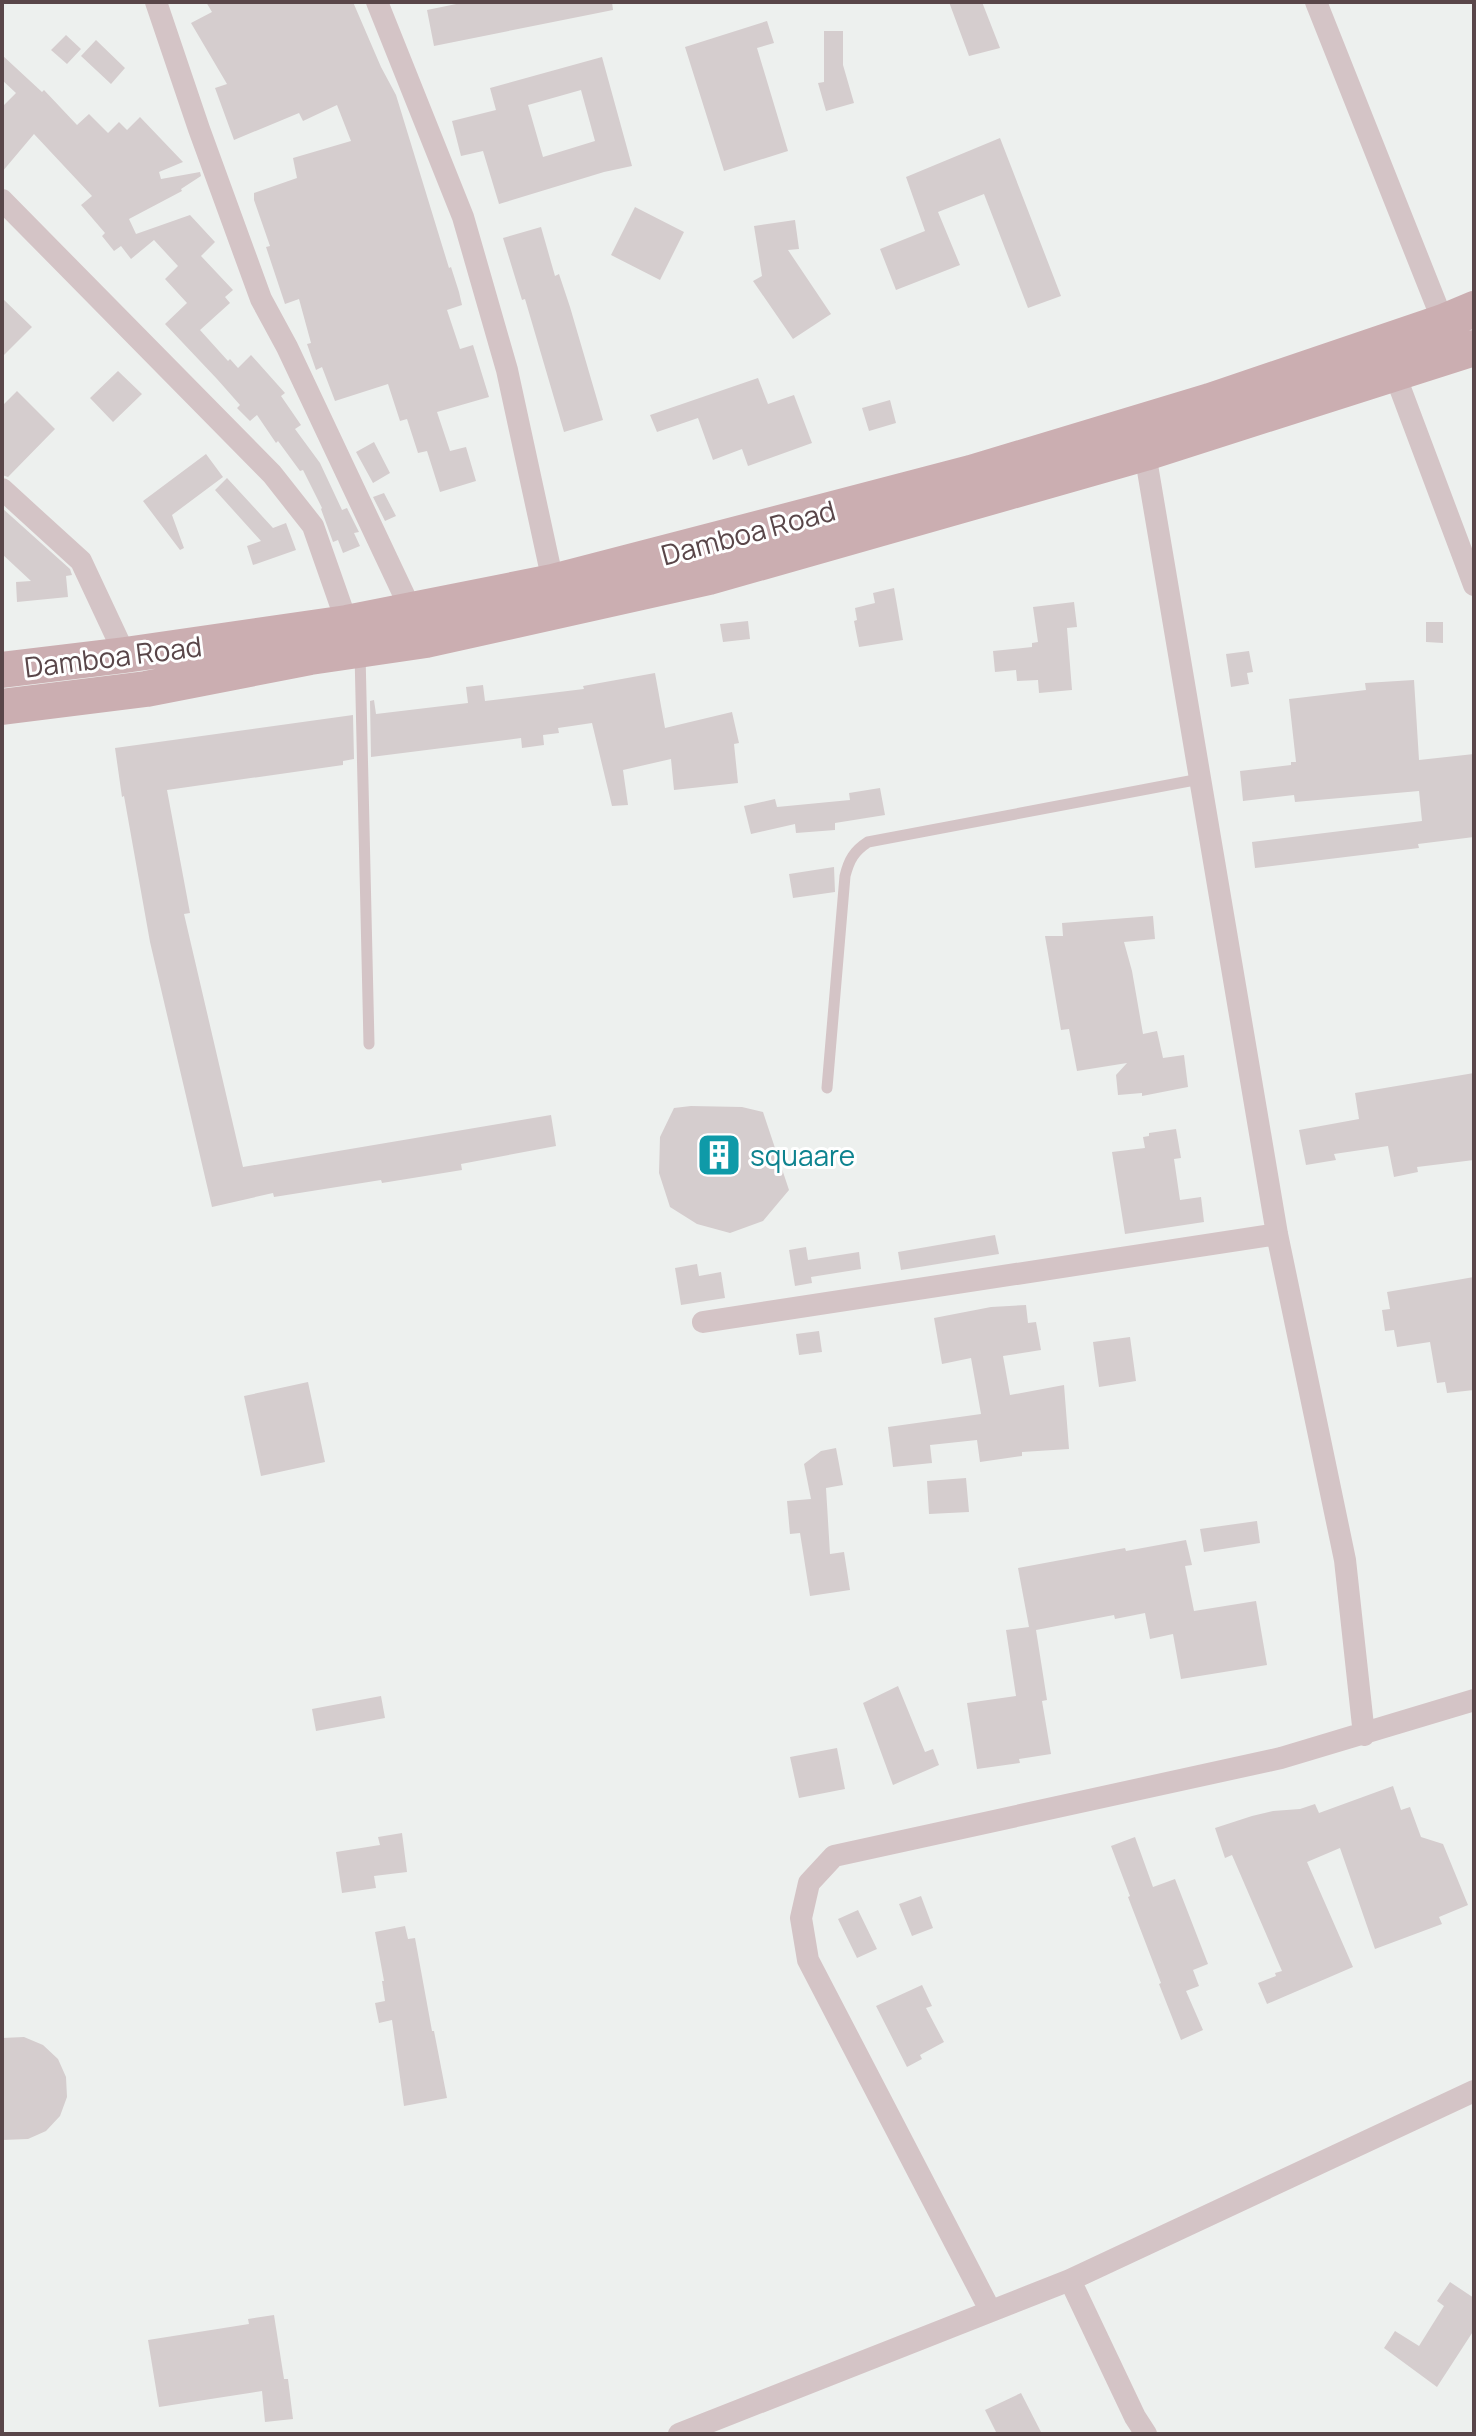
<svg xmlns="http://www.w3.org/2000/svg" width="1476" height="2436" font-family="Manrope,sans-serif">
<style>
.building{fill:#d5cdce;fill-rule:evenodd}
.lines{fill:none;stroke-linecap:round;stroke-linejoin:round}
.lane{stroke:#d4c4c6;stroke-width:11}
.street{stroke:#d4c4c6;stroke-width:22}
.primary{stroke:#cbaeb1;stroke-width:36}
.labels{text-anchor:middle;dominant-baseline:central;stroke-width:6;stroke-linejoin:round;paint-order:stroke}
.street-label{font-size:28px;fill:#594649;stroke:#fff}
.culture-label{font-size:28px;fill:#0d838f;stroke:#fff;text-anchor:start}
</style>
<rect width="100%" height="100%" fill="#edf0ee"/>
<!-- building -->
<path class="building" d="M 206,2 L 353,2 L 381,67 L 396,95 L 449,268 L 451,267 L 459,292 L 462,305 L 447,310 L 460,349 L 473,345 L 489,397 L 437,412 L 450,451 L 466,447 L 476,481 L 440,492 L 427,451 L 418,453 L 407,419 L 400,421 L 388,384 L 335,401 L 322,367 L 316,370 L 307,344 L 311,343 L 299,299 L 285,304 L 266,247 L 270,246 L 254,200 L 254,193 L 297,178 L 293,158 L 351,141 L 337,105 L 303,121 L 299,113 L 234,140 L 215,88 L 227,84 L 191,23 L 212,12 Z
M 466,2 L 612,2 L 613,10 L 434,46 L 427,10 Z
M 949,2 L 982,2 L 1000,48 L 969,56 Z
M 767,21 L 774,43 L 757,48 L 788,151 L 724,171 L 685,47 Z
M 824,31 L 843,31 L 843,65 L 854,103 L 826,111 L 818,83 L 824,82 Z
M 66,35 L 81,49 L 67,64 L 51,50 Z
M 96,40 L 125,68 L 111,84 L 81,56 Z
M 2,55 L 42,92 L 44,90 L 77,125 L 89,114 L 108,133 L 119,122 L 127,130 L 140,117 L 183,162 L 159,172 L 161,179 L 200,172 L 201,176 L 181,189 L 182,191 L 129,219 L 136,234 L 190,215 L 215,242 L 201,256 L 233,290 L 225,297 L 230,303 L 200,330 L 228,361 L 230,359 L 238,368 L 251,355 L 285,393 L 281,396 L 301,425 L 295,429 L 320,463 L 342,510 L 347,508 L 359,532 L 354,533 L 360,546 L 343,553 L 338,540 L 333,542 L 321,509 L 322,508 L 303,470 L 300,471 L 278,441 L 276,443 L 257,415 L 250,421 L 237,408 L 240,405 L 217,379 L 165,324 L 187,303 L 165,279 L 178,266 L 154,240 L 131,259 L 121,246 L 114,251 L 102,236 L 105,233 L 81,205 L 92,196 L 34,134 L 2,172 L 2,107 L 16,93 L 2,80 Z
M 602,57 L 632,166 L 604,172 L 499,204 L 483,151 L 461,156 L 452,121 L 496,110 L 490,88 ZM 581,90 L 595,141 L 543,157 L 528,105 Z
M 1000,138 L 1061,296 L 1028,308 L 984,194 L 938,212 L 960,265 L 896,290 L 880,249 L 925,231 L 906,177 Z
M 635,207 L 684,232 L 660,280 L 611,255 Z
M 795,220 L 799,249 L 788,250 L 831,314 L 793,339 L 753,281 L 762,276 L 754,226 Z
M 541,227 L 555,276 L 559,274 L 570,307 L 603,420 L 564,432 L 525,299 L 522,300 L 503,238 Z
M 2,298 L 32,327 L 2,357 Z
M 118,371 L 142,394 L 113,422 L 90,398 Z
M 758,378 L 768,404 L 794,395 L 812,443 L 748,466 L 742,449 L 713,460 L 698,418 L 657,432 L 650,415 Z
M 17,391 L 55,429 L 8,477 L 2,475 L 2,406 Z
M 890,400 L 896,423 L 869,431 L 862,408 Z
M 374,442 L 390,473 L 373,483 L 356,452 Z
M 206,454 L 223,477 L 172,515 L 184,548 L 180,550 L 143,501 Z
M 227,478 L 273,528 L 286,523 L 296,550 L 253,565 L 247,546 L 261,541 L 215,490 Z
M 384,493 L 396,516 L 385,521 L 373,497 Z
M 2,508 L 70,569 L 72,575 L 66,576 L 68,597 L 17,602 L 16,582 L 31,581 L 2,554 Z
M 894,588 L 903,640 L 859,647 L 854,621 L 857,620 L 855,608 L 875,603 L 873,593 Z
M 1074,602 L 1077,627 L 1067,628 L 1072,690 L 1039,693 L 1038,680 L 1017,681 L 1016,670 L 995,672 L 993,651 L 1032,647 L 1032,643 L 1038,642 L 1033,607 Z
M 748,621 L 750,639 L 723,642 L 720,624 Z
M 1426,622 L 1443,622 L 1443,643 L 1426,642 Z
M 1249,651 L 1253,672 L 1247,673 L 1249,684 L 1231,687 L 1226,654 Z
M 655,673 L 665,728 L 732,712 L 739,743 L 734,744 L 738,783 L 674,790 L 671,759 L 623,770 L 628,805 L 612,806 L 592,723 L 558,728 L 559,733 L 543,735 L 544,745 L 522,748 L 521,738 L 371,757 L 370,701 L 374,700 L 376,714 L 468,703 L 466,687 L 483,685 L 485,701 L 584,689 L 583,686 Z
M 1414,680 L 1419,760 L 1474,754 L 1474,837 L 1418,844 L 1419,848 L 1255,868 L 1252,842 L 1422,821 L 1419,791 L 1295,802 L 1294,795 L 1243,801 L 1240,771 L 1291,765 L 1291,762 L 1296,762 L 1289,699 L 1366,690 L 1365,683 Z
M 353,715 L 354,759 L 343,761 L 343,765 L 167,790 L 190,913 L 184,914 L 243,1167 L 551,1115 L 556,1146 L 461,1164 L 462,1170 L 382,1183 L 381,1180 L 274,1197 L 273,1193 L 212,1207 L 150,942 L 124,796 L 122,797 L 115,748 Z
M 880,788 L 885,815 L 835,823 L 835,830 L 796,833 L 795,824 L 751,834 L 744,806 L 775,799 L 777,807 L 850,800 L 849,793 Z
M 834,867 L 835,892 L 793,898 L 789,874 Z
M 1153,916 L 1155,939 L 1124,942 L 1132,971 L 1143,1034 L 1157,1031 L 1163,1058 L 1184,1055 L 1188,1087 L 1142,1096 L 1142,1093 L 1118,1095 L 1116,1075 L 1127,1063 L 1077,1071 L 1069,1029 L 1061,1030 L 1045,936 L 1063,936 L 1062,923 Z
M 1474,1073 L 1474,1160 L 1417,1167 L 1418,1172 L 1394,1177 L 1388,1146 L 1334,1154 L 1336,1160 L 1306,1165 L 1299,1130 L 1359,1119 L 1355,1093 Z
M 691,1106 L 742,1107 L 763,1112 L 789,1190 L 763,1221 L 730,1233 L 697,1224 L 670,1207 L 659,1173 L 660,1137 L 674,1108 Z
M 1176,1129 L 1181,1158 L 1174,1159 L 1180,1200 L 1201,1197 L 1204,1222 L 1125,1234 L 1112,1152 L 1145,1148 L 1143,1137 L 1149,1136 L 1149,1133 Z
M 995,1235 L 999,1254 L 901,1270 L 898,1252 Z
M 806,1247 L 808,1260 L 859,1252 L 861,1269 L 811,1277 L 812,1283 L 795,1286 L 789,1250 Z
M 697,1264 L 699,1276 L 721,1272 L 725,1298 L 681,1305 L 675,1268 Z
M 1474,1277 L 1474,1390 L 1447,1393 L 1445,1382 L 1437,1383 L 1430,1342 L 1397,1347 L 1394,1330 L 1385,1331 L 1382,1310 L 1390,1309 L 1387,1292 Z
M 1026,1305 L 1028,1323 L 1036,1322 L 1041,1350 L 1003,1356 L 1010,1395 L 1064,1385 L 1069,1449 L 1022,1452 L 1022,1456 L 980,1462 L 977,1440 L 930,1445 L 932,1463 L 893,1467 L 888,1427 L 981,1414 L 971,1358 L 942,1364 L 934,1318 L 991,1307 Z
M 819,1331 L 822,1352 L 799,1355 L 796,1334 Z
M 1130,1337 L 1136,1381 L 1099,1387 L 1093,1342 Z
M 308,1382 L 325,1462 L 261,1476 L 244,1396 Z
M 836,1448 L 843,1485 L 826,1488 L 830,1554 L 844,1552 L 850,1590 L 810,1596 L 800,1533 L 790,1534 L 787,1501 L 811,1499 L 804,1464 L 821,1451 Z
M 966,1478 L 969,1512 L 929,1514 L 927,1481 Z
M 1257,1521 L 1260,1543 L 1204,1552 L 1200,1529 Z
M 1186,1540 L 1192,1565 L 1185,1566 L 1194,1611 L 1256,1601 L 1267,1665 L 1181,1679 L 1173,1634 L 1150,1639 L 1145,1613 L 1115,1619 L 1114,1615 L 1036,1630 L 1047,1700 L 1042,1701 L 1051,1754 L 1019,1759 L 1020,1763 L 977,1769 L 967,1703 L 1016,1696 L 1006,1630 L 1029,1627 L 1018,1568 L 1125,1548 L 1126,1551 Z
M 898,1686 L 925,1752 L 933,1749 L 939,1765 L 893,1785 L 863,1703 Z
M 381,1696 L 385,1718 L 316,1731 L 312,1709 Z
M 837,1748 L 845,1789 L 799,1798 L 790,1757 Z
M 1393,1786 L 1401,1810 L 1410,1807 L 1421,1837 L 1443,1844 L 1468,1905 L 1439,1917 L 1442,1924 L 1375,1949 L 1340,1848 L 1307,1862 L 1353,1967 L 1267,2004 L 1258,1983 L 1276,1976 L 1275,1973 L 1282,1971 L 1232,1855 L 1225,1858 L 1215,1828 L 1252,1816 L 1273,1811 L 1300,1809 L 1315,1804 L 1319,1813 Z
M 402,1833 L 407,1872 L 374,1876 L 376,1888 L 342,1893 L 336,1852 L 380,1845 L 378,1837 Z
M 1135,1837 L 1153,1887 L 1175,1879 L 1208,1964 L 1193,1970 L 1199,1986 L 1186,1991 L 1203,2030 L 1181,2040 L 1159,1984 L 1161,1983 L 1128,1897 L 1130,1896 L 1111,1846 Z
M 921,1896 L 933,1928 L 912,1936 L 899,1904 Z
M 858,1910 L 877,1949 L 857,1958 L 838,1919 Z
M 405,1926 L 408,1939 L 415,1938 L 432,2031 L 434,2031 L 447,2098 L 404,2106 L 392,2020 L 379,2023 L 375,2003 L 385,2001 L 382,1981 L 384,1981 L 375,1932 Z
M 922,1985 L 932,2006 L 926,2008 L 944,2042 L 920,2055 L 922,2059 L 907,2067 L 876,2006 Z
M 24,2037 L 43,2045 L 58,2059 L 66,2077 L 67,2097 L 60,2116 L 46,2131 L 28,2139 L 2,2140 L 2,2038 Z
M 1450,2282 L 1474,2298 L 1474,2330 L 1437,2387 L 1384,2348 L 1395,2331 L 1419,2346 L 1444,2306 L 1437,2301 Z
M 274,2315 L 284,2379 L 288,2379 L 293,2419 L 265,2422 L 262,2391 L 159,2407 L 148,2340 L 249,2324 L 248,2319 Z
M 1021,2393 L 1042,2434 L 997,2434 L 985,2410 Z"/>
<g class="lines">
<!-- lane -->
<path class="lane" d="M 360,653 L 369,1044
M 827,1088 L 845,876 C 849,860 854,851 868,842 L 1200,779"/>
<!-- street -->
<path class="street" d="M 156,2 L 199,129 L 261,299 L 287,347 L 412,612
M 377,2 L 463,217 L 507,370 L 553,582
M 1316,2 L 1448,334
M 2,200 L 272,474 L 313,526 L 347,623
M 1394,372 L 1474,585
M 1145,453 L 1277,1234 L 1345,1560 L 1364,1735
M 2,489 L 81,561 L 125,655
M 703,1322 L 1277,1234
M 1070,2280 L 1135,2417 L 1146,2434
M 990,2310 L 808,1960 L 801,1918 L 809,1883 L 834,1856 L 1281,1758 L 1474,1700
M 679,2434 L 1070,2280 L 1474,2091"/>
<!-- primary -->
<path class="primary" d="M 2,670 L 125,655 L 347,623 L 553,582 L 971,473 L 1210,401 L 1443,322 L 1474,309
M 2,707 L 146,689 L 310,657 L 426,640 L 709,577 L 1145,453 L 1474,348"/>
</g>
<!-- icons -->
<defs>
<g id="building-square" transform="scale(2.3)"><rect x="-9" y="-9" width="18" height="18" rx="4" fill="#0f9aa8" stroke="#fff"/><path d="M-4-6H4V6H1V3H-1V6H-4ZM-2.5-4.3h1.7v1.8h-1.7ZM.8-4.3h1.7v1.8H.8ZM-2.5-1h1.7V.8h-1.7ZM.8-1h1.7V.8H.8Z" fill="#fff"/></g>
</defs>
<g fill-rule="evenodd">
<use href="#building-square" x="719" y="1155"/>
</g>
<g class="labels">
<!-- street labels -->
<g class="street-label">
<text transform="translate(748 532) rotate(-15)">Damboa Road</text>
<text transform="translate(113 656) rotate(-7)">Damboa Road</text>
</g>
<!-- culture labels -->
<g class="culture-label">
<text x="750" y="1155">squaare</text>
</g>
</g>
<!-- border -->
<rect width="1476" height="2436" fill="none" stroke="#594649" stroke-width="8"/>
</svg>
